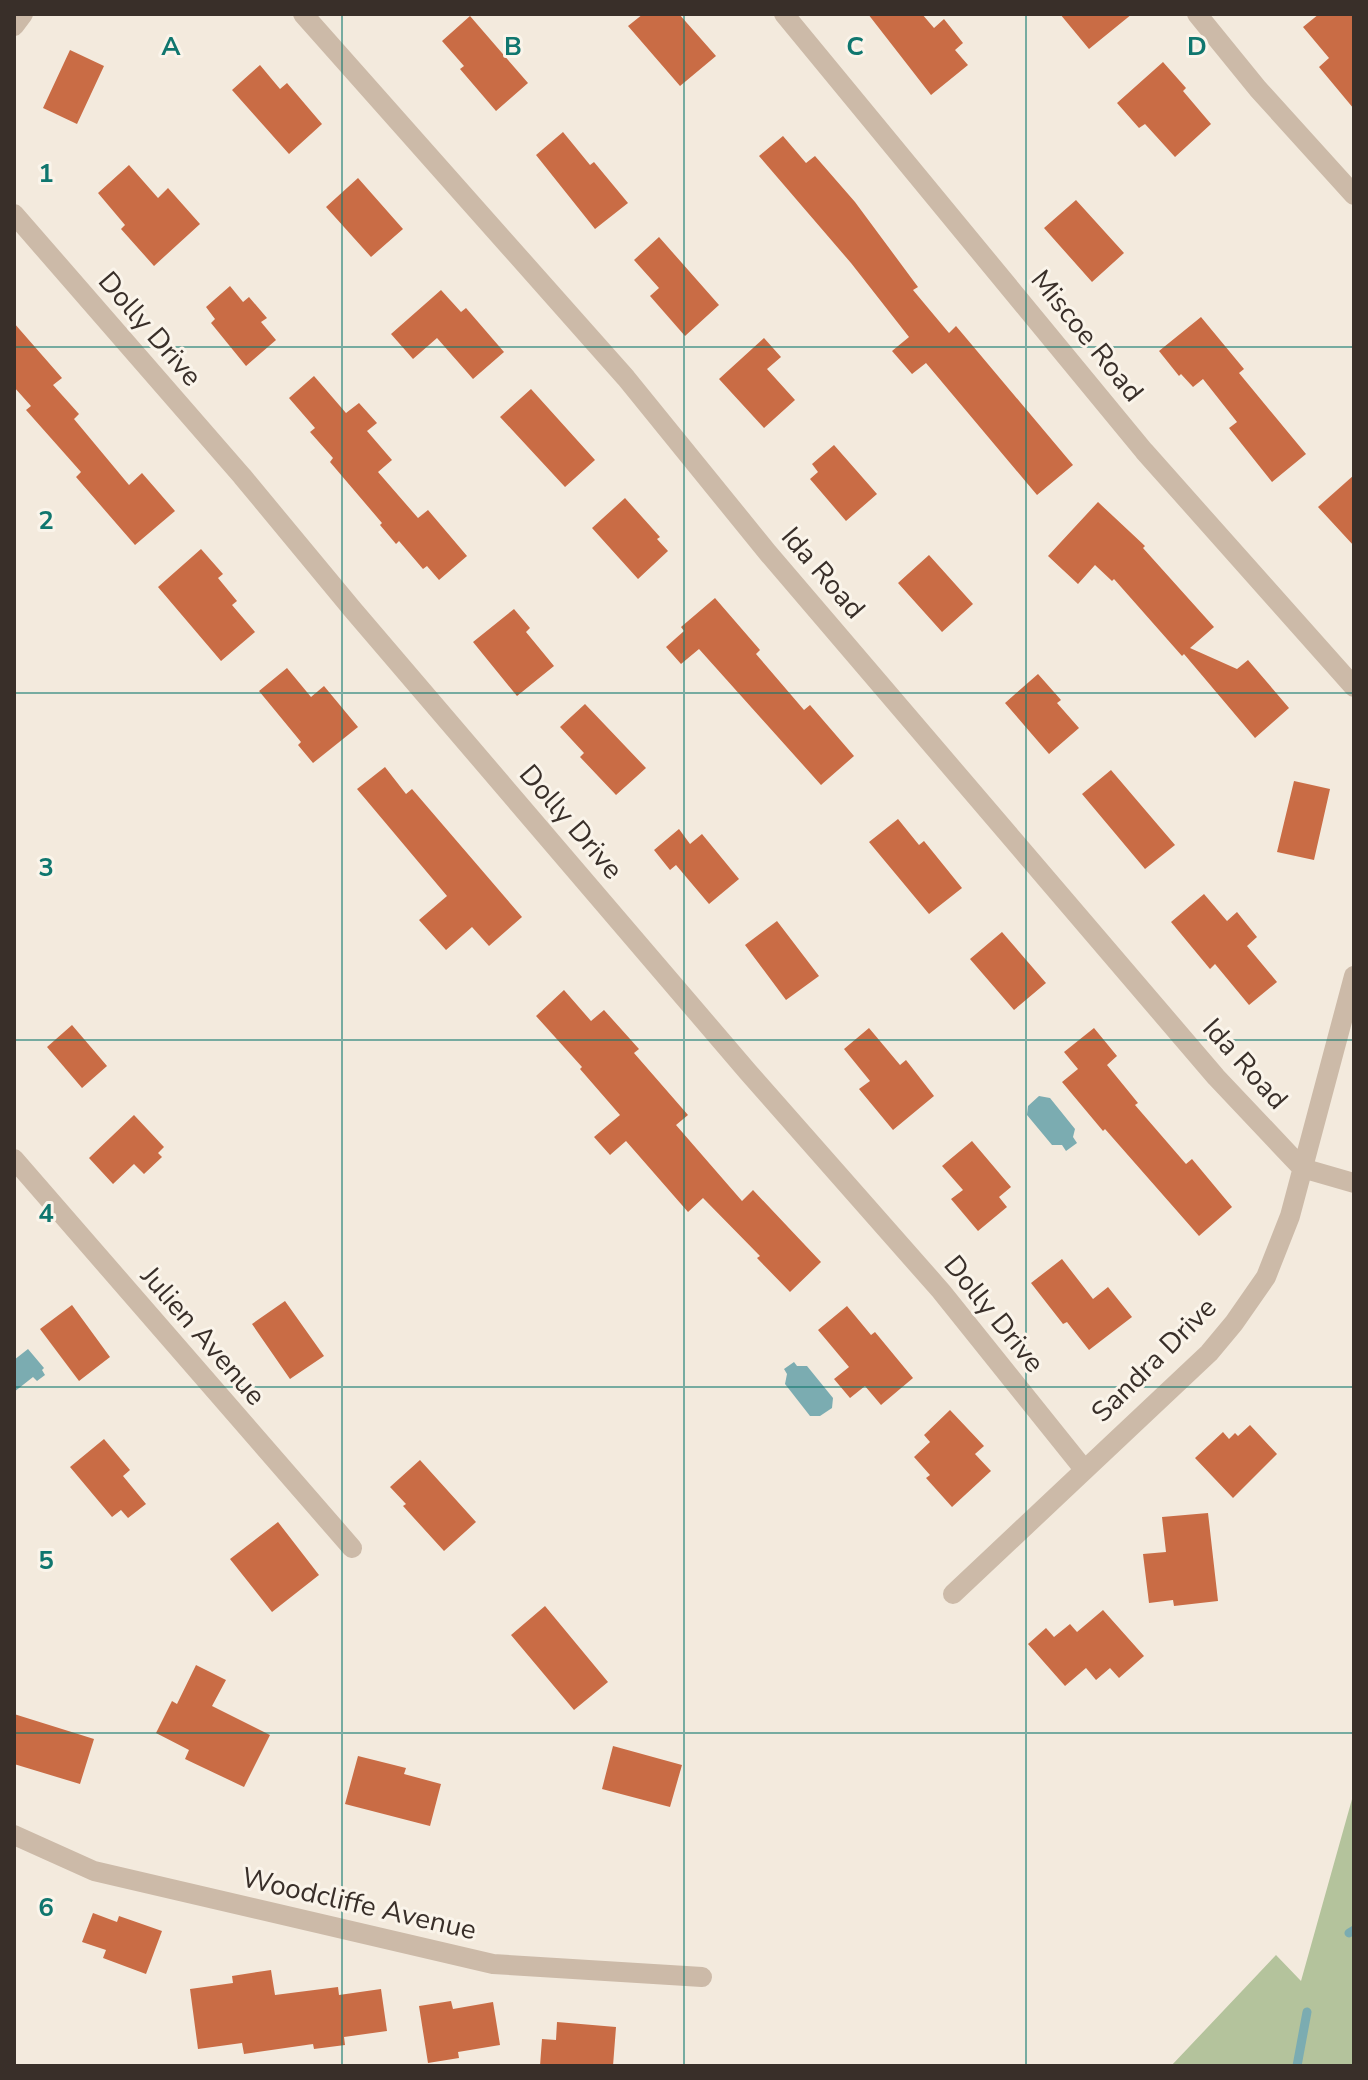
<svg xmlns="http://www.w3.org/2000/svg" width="1368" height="2080" font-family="'Nunito Sans',sans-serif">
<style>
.green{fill:#b4c39c}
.water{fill:#7bacb1}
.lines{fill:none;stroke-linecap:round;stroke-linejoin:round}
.stream{stroke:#7bacb1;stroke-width:9}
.building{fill:#c96c45}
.street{stroke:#ccbaa8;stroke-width:20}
.grid{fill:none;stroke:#0f766e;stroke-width:2;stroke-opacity:0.55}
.labels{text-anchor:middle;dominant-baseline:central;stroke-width:6;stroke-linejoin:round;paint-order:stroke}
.street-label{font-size:28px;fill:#392f29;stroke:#faf4ea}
.grid-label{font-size:26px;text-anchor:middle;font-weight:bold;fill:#0f766e;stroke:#faf4ea;stroke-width:6;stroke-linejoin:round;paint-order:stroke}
</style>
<rect width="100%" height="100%" fill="#f3eadd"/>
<!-- green -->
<path class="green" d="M 1354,1792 L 1354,2066 L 1171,2066 L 1276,1955 L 1301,1981 Z"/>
<!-- water -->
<path class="water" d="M 1039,1096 L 1050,1098 L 1075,1129 L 1073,1137 L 1077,1143 L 1066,1151 L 1062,1145 L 1052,1145 L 1027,1115 L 1028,1106 Z
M 28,1349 L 44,1368 L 42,1370 L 45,1375 L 37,1381 L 33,1377 L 14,1392 L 14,1360 Z
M 794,1362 L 797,1366 L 807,1366 L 833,1398 L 832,1408 L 820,1416 L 810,1416 L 785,1384 L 787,1374 L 784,1369 Z"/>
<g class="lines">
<!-- stream -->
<path class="stream" d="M 1349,1933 L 1354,1930
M 1297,2066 L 1307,2012"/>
</g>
<!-- building -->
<path class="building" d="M 643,14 L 679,14 L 716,56 L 680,86 L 628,26 Z
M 868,14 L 922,14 L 934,28 L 944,19 L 963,43 L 955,50 L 968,65 L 931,95 Z
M 1060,14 L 1132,14 L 1089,49 Z
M 1319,14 L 1354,14 L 1354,109 L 1319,67 L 1329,58 L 1303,27 Z
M 470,16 L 528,83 L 496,111 L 460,69 L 464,66 L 442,41 Z
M 70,50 L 104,66 L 77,124 L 43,108 Z
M 1163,62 L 1186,88 L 1183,91 L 1211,124 L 1175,157 L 1145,124 L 1139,128 L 1117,103 Z
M 260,65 L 280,89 L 287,83 L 322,124 L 289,154 L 232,90 Z
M 563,132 L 590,165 L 594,162 L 628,203 L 595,229 L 536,155 Z
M 783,136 L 806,163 L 815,156 L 855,202 L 918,287 L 913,290 L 949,333 L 956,326 L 1073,465 L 1037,495 L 926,363 L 912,374 L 892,351 L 909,337 L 851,263 L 759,156 Z
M 129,165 L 158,198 L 168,188 L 200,224 L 154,266 L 121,229 L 125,225 L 98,193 Z
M 358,178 L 403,229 L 371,257 L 326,207 Z
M 1076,200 L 1124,253 L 1092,282 L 1044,228 Z
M 659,237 L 719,305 L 685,336 L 650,296 L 659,288 L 634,260 Z
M 230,286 L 243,302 L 249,297 L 267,318 L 261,322 L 276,340 L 246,366 L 211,323 L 215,319 L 206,307 Z
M 441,290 L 461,312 L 466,308 L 504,352 L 473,379 L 437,338 L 413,359 L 391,334 Z
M 1201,317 L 1244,369 L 1239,373 L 1306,454 L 1272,482 L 1229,428 L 1237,422 L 1203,379 L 1193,387 L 1181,374 L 1179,376 L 1159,351 Z
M 14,323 L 62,378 L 53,385 L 79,414 L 74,419 L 129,485 L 142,473 L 175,511 L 135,545 L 76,477 L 81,472 L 26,410 L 31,406 L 14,387 Z
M 764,338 L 781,357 L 767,369 L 795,400 L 764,428 L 719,379 Z
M 314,376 L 346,413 L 359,403 L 377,423 L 367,431 L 392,460 L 378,472 L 418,518 L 428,510 L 467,556 L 439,580 L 427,566 L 423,569 L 399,541 L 396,544 L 380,525 L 382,523 L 330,462 L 333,458 L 310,432 L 315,428 L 289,398 Z
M 531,389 L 595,460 L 565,487 L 500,417 Z
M 834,445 L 877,494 L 846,521 L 810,479 L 818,472 L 812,464 Z
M 1354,475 L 1354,546 L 1318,507 Z
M 625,498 L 660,537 L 657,539 L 668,551 L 638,579 L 592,528 Z
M 1098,502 L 1145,546 L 1143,548 L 1214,627 L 1190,648 L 1237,669 L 1248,660 L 1289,708 L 1255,738 L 1184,654 L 1182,656 L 1114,579 L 1112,581 L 1095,565 L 1078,584 L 1048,556 Z
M 201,549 L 223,574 L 218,578 L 237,601 L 232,605 L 255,632 L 221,661 L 158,587 Z
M 929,555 L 973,604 L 942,632 L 898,583 Z
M 715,598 L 760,650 L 756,654 L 804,710 L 810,705 L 854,756 L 821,785 L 699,649 L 681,664 L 666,647 L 684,631 L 681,627 Z
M 514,609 L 530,628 L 526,632 L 554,666 L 517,696 L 473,642 Z
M 287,668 L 311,697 L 324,686 L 358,727 L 313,763 L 298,745 L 301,742 L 259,691 Z
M 1038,674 L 1061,700 L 1057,703 L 1079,728 L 1049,754 L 1005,703 Z
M 585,704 L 646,768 L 616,795 L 580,757 L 584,753 L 560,727 Z
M 385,767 L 406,794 L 412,789 L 522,917 L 489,946 L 472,927 L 446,950 L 419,920 L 447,896 L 357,789 Z
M 1111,770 L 1175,845 L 1145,869 L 1082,794 Z
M 1294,781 L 1330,789 L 1314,860 L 1277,852 Z
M 898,819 L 919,845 L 924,841 L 962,888 L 929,914 L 869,842 Z
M 679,829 L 690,844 L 702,834 L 739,879 L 709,904 L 676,865 L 670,870 L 654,850 Z
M 1204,894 L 1227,921 L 1237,912 L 1257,937 L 1247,946 L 1277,982 L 1249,1005 L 1215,964 L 1210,969 L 1171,922 Z
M 777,921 L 819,976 L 786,1000 L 745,945 Z
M 1002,932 L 1046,983 L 1014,1010 L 970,959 Z
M 564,990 L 591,1021 L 604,1010 L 639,1049 L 634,1053 L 688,1115 L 676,1125 L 742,1201 L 753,1190 L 821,1262 L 790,1292 L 757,1258 L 760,1256 L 703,1198 L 688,1212 L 626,1141 L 610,1155 L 594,1137 L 620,1115 L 580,1069 L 582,1067 L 536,1016 Z
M 72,1025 L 107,1066 L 82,1088 L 47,1047 Z
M 869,1028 L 900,1065 L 906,1060 L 934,1096 L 893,1130 L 859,1089 L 870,1081 L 844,1049 Z
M 1094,1028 L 1117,1056 L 1107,1065 L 1138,1103 L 1135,1105 L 1186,1164 L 1192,1159 L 1232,1207 L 1199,1236 L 1105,1129 L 1103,1131 L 1062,1082 L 1078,1069 L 1064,1052 Z
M 134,1115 L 164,1147 L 158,1153 L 162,1157 L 144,1174 L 134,1164 L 113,1184 L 89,1158 Z
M 972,1141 L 1011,1187 L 999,1197 L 1007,1207 L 978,1231 L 951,1199 L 963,1190 L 942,1166 Z
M 1062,1259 L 1093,1299 L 1108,1287 L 1132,1317 L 1089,1350 L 1067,1322 L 1063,1324 L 1031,1283 Z
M 285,1301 L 324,1356 L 290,1379 L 252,1324 Z
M 72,1305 L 110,1357 L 79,1381 L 40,1329 Z
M 847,1306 L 871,1335 L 875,1332 L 913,1378 L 881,1405 L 865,1386 L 850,1398 L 834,1379 L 849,1367 L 818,1330 Z
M 950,1410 L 984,1446 L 975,1454 L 991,1471 L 952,1507 L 926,1478 L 930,1475 L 914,1457 L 930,1442 L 924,1435 Z
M 1250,1425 L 1277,1454 L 1233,1498 L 1195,1458 L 1223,1432 L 1229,1439 L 1235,1433 L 1238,1436 Z
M 104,1439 L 130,1470 L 123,1476 L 146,1504 L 128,1518 L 121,1510 L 112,1517 L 70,1467 Z
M 420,1460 L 476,1522 L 444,1551 L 403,1506 L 406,1504 L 390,1487 Z
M 1208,1513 L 1218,1601 L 1174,1606 L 1173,1600 L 1149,1603 L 1143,1554 L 1166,1552 L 1162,1517 Z
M 278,1522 L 319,1575 L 272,1612 L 230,1559 Z
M 545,1606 L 608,1682 L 574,1710 L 511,1635 Z
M 1103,1610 L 1144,1656 L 1119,1678 L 1110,1668 L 1096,1680 L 1086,1668 L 1065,1686 L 1028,1644 L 1046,1628 L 1054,1637 L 1070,1624 L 1077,1632 Z
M 196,1665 L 226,1680 L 212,1706 L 270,1735 L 244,1787 L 185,1759 L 189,1750 L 156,1733 L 172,1701 L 177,1704 Z
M 14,1714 L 94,1739 L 80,1784 L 14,1764 Z
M 613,1746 L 682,1765 L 670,1807 L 602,1789 Z
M 358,1756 L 406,1768 L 404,1774 L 441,1784 L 430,1826 L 345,1804 Z
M 93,1913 L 117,1922 L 119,1916 L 162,1931 L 146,1974 L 103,1958 L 106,1950 L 82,1942 Z
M 271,1970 L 275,1995 L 338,1987 L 339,1995 L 381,1989 L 387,2031 L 344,2037 L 345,2045 L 314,2049 L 313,2044 L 244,2054 L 242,2043 L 198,2049 L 190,1989 L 233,1983 L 232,1976 Z
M 451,2001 L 453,2009 L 493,2002 L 500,2045 L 458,2052 L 459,2058 L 428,2063 L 419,2006 Z
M 557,2022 L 616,2027 L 613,2066 L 540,2066 L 542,2039 L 556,2040 Z"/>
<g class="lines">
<!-- street -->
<path class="street" d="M 303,14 L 626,378 L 768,553 L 1216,1077 L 1302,1168 L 1354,1183
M 784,14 L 1144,451 L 1354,687
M 1197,14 L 1258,89 L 1354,195
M 14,26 L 23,14
M 14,214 L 242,476 L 353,610 L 748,1072 L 941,1291 L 1083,1468
M 14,1159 L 352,1548
M 953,1594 L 1209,1353 L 1234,1323 L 1266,1277 L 1279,1244 L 1290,1216 L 1354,976
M 14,1835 L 94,1871 L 493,1964 L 702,1977"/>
</g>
<!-- grid -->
<path class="grid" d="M 342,14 L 342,2066M 684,14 L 684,2066M 1026,14 L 1026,2066M 14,347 L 1354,347M 14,693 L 1354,693M 14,1040 L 1354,1040M 14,1387 L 1354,1387M 14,1733 L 1354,1733"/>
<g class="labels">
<!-- street labels -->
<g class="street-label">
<text transform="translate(150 329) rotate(49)">Dolly Drive</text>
<text transform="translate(1087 336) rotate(51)">Miscoe Road</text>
<text transform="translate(823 573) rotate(49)">Ida Road</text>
<text transform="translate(571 822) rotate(49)">Dolly Drive</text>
<text transform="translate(1245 1064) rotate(48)">Ida Road</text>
<text transform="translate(994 1314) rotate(51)">Dolly Drive</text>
<text transform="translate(203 1336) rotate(49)">Julien Avenue</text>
<text transform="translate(1154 1360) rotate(-45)">Sandra Drive</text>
<text transform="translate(359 1904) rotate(13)">Woodcliffe Avenue</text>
</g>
</g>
<g class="grid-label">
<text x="171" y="55">A</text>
<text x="513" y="55">B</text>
<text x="855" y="55">C</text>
<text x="1197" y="55">D</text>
<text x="46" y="182">1</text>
<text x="46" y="529">2</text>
<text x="46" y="876">3</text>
<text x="46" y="1222">4</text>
<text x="46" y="1569">5</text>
<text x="46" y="1916">6</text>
</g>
<!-- border -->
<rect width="1368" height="2080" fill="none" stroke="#392f29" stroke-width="32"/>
</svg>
